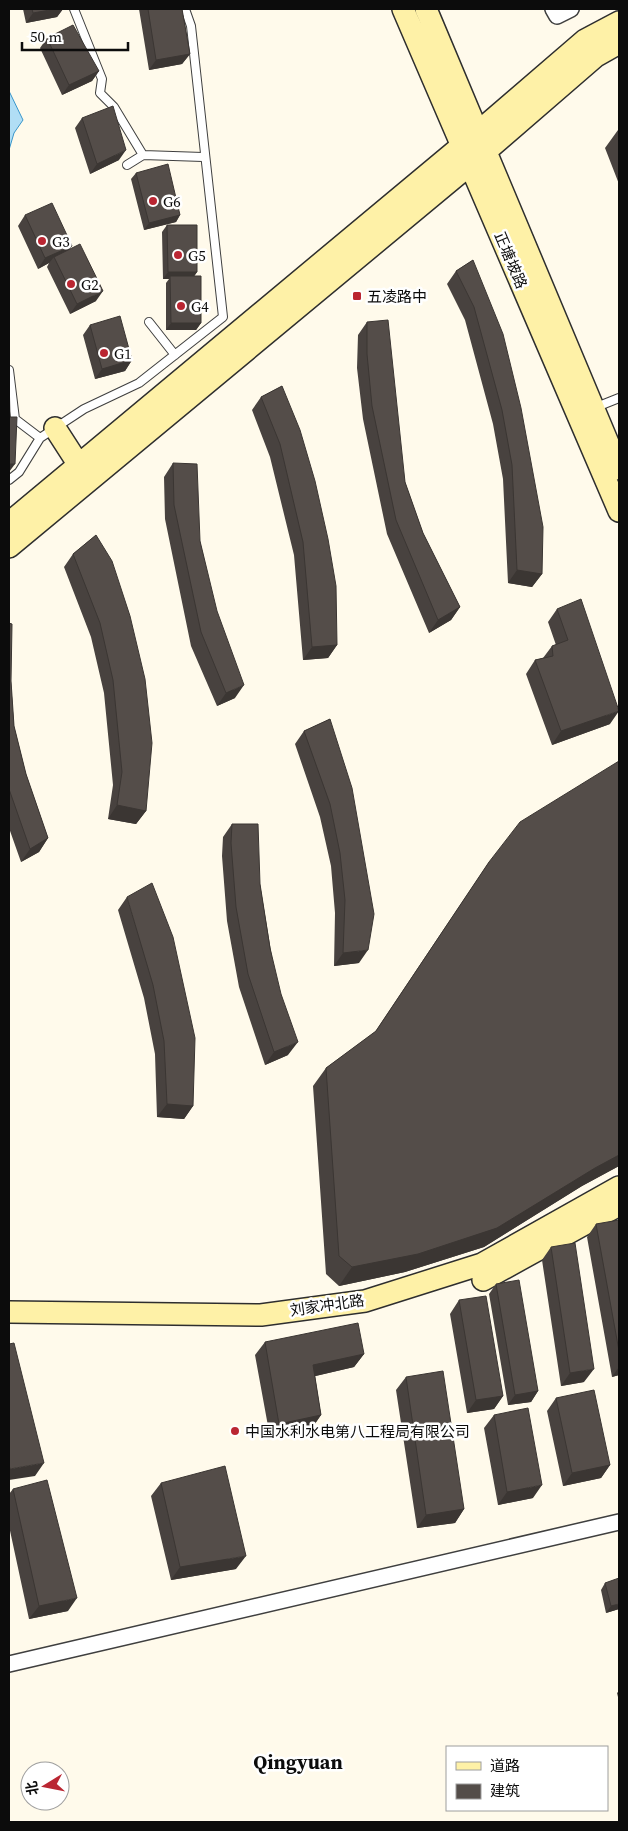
<svg xmlns="http://www.w3.org/2000/svg" width="628" height="1831" font-family="'Source Serif 4','Noto Sans SC',serif">
<style>
.water{fill:#b1def5;stroke:#3996cb}
.lines{fill:none;stroke-linecap:round;stroke-linejoin:round}
.lane-casing{stroke:#3f3f3f;stroke-width:10}
.street-casing{stroke:#3f3f3f;stroke-width:18}
.secondary-casing{stroke:#2e2e2e;stroke-width:24}
.lane{stroke:#fff;stroke-width:8}
.street{stroke:#fff;stroke-width:15}
.secondary{stroke:#fef1a7;stroke-width:21}
.wall{fill:#48423f}
.shaded-wall{fill:#3b3633}
.building{fill:#544d49;stroke:#3b3633}
.poi-dot{fill:#ba2632;stroke:#fff;stroke-width:2}
.labels{text-anchor:middle;dominant-baseline:central;stroke-width:5;stroke-linejoin:round;paint-order:stroke}
.poi-label{font-size:15px;fill:#0c0c0c;stroke:#fff;text-anchor:start}
.street-label{font-size:15px;fill:#0c0c0c;stroke:#fff}
.district-label{font-size:20px;font-weight:bold;fill:#0c0c0c;stroke:#fff}
</style>
<rect width="100%" height="100%" fill="#fffaeb"/>
<!-- water -->
<path class="water" d="M 9,91 L 23,120 L 14,133 L 9,150 Z"/>
<g class="lines">
<!-- lane casing -->
<g class="lane-casing">
<path id="lane" d="M 74,9 L 102,79 L 100,93 L 114,107 L 143,155 L 203,157
M 127,165 L 143,155
M 149,322 L 175,355
M 9,370 L 15,419 L 40,438
M 594,408 L 619,398
M 9,480 L 19,472 L 40,438 L 84,409 L 139,383 L 223,317 L 191,26 L 185,9"/>
</g>
<!-- street casing -->
<g class="street-casing">
<path id="street" d="M 553,9 L 557,16 L 571,9
M 9,1664 L 619,1522"/>
</g>
<!-- secondary casing -->
<g class="secondary-casing">
<path id="secondary" d="M 403,9 L 619,511
M 426,9 L 619,469
M 55,428 L 86,476
M 9,523 L 477,133 L 585,40 L 619,22
M 9,547 L 485,152 L 596,56 L 619,43
M 483,1280 L 619,1205
M 9,1312 L 261,1315 L 365,1301 L 482,1264 L 619,1187"/>
</g>
<!-- lane -->
<use href="#lane" class="lane"/>
<!-- street -->
<use href="#street" class="street"/>
<!-- secondary -->
<use href="#secondary" class="secondary"/>
</g>
<!-- wall -->
<path class="wall" d="M 23,9 L 63,9 L 57,17 L 26,23 Z
M 139,9 L 182,9 L 190,54 L 182,64 L 149,70 Z
M 47,38 L 99,71 L 92,81 L 62,95 L 40,48 Z
M 82,118 L 119,160 L 90,174 L 75,128 Z
M 619,129 L 619,184 L 605,148 L 618,130 Z
M 136,173 L 180,215 L 176,222 L 144,230 L 131,179 Z
M 25,215 L 70,249 L 96,301 L 70,314 L 47,267 L 49,263 L 38,269 L 18,226 Z
M 167,225 L 197,272 L 194,276 L 201,323 L 196,330 L 166,330 L 166,283 L 169,279 L 163,279 L 162,232 Z
M 473,260 L 542,574 L 532,587 L 508,583 L 503,479 L 493,424 L 465,320 L 447,284 L 456,271 Z
M 367,322 L 405,482 L 423,533 L 460,607 L 451,620 L 429,633 L 387,534 L 363,419 L 357,368 L 358,335 Z
M 90,325 L 132,360 L 125,371 L 95,379 L 83,335 Z
M 282,386 L 337,645 L 328,658 L 303,660 L 294,555 L 270,457 L 252,410 L 261,397 Z
M 173,463 L 200,541 L 235,698 L 217,706 L 191,646 L 165,519 L 164,477 Z
M 96,535 L 146,811 L 136,824 L 108,819 L 113,785 L 104,693 L 91,637 L 64,567 L 73,554 Z
M 557,609 L 610,724 L 552,745 L 526,674 L 535,660 L 543,658 L 552,646 L 556,645 L 548,622 Z
M 9,623 L 11,681 L 14,726 L 26,774 L 48,838 L 39,852 L 21,862 L 9,828 Z
M 330,719 L 359,963 L 334,966 L 335,913 L 331,866 L 320,817 L 295,744 L 304,731 Z
M 619,761 L 619,1166 L 582,1186 L 484,1247 L 405,1272 L 339,1286 L 326,1274 L 313,1086 L 326,1068 L 375,1032 L 489,862 Z
M 232,824 L 260,884 L 288,1055 L 265,1065 L 239,987 L 227,921 L 222,856 L 223,837 Z
M 127,897 L 193,1106 L 184,1119 L 157,1117 L 155,1054 L 144,998 L 118,910 Z
M 619,1222 L 619,1375 L 612,1377 L 587,1237 L 596,1224 Z
M 551,1247 L 584,1382 L 561,1386 L 542,1260 Z
M 496,1284 L 538,1391 L 531,1402 L 508,1405 L 489,1294 Z
M 459,1300 L 503,1396 L 494,1409 L 467,1413 L 450,1314 Z
M 265,1342 L 364,1354 L 354,1367 L 315,1376 L 321,1415 L 312,1428 L 270,1437 L 255,1355 Z
M 406,1377 L 464,1509 L 455,1523 L 417,1528 L 396,1390 Z
M 556,1398 L 610,1465 L 601,1478 L 563,1486 L 547,1411 Z
M 494,1415 L 533,1498 L 498,1505 L 484,1428 Z
M 161,1483 L 236,1569 L 171,1580 L 151,1496 Z
M 13,1489 L 68,1611 L 29,1619 L 9,1526 L 9,1494 Z
M 605,1583 L 619,1609 L 606,1613 L 601,1590 Z
M 619,1691 L 619,1701 L 617,1693 Z"/>
<!-- shaded-wall -->
<path class="shaded-wall" d="M 55,9 L 63,9 L 57,17 L 26,23 L 33,13 Z
M 190,54 L 182,64 L 149,70 L 156,60 Z
M 99,71 L 92,81 L 62,95 L 69,85 Z
M 126,150 L 119,160 L 90,174 L 97,164 Z
M 180,215 L 176,222 L 144,230 L 149,223 Z
M 72,246 L 65,256 L 54,257 L 49,263 L 38,269 L 45,258 Z
M 168,272 L 197,272 L 193,278 L 170,276 L 169,279 L 163,279 Z
M 103,291 L 96,301 L 70,314 L 77,304 Z
M 171,323 L 201,323 L 196,330 L 166,330 Z
M 132,360 L 125,371 L 95,379 L 102,369 Z
M 9,464 L 15,464 L 9,472 Z
M 517,570 L 542,574 L 532,587 L 508,583 Z
M 460,607 L 451,620 L 429,633 L 438,620 Z
M 337,645 L 328,658 L 303,660 L 312,647 Z
M 244,685 L 235,698 L 217,706 L 226,693 Z
M 619,711 L 610,724 L 552,745 L 561,731 Z
M 117,805 L 146,811 L 136,824 L 108,819 Z
M 48,838 L 39,852 L 21,862 L 30,849 Z
M 368,950 L 359,963 L 334,966 L 343,953 Z
M 298,1042 L 288,1055 L 265,1065 L 274,1052 Z
M 167,1104 L 193,1106 L 184,1119 L 157,1117 Z
M 619,1155 L 619,1166 L 582,1186 L 484,1247 L 405,1272 L 339,1286 L 352,1267 L 595,1168 Z
M 364,1354 L 354,1367 L 303,1379 L 313,1365 Z
M 619,1367 L 619,1375 L 612,1377 Z
M 594,1369 L 584,1382 L 561,1386 L 570,1373 Z
M 538,1391 L 531,1402 L 508,1405 L 515,1395 Z
M 503,1396 L 494,1409 L 467,1413 L 476,1400 Z
M 321,1415 L 312,1428 L 270,1437 L 279,1424 Z
M 44,1463 L 35,1476 L 9,1480 L 9,1471 L 10,1469 Z
M 610,1465 L 601,1478 L 563,1486 L 572,1473 Z
M 542,1485 L 533,1498 L 498,1505 L 507,1492 Z
M 464,1509 L 455,1523 L 417,1528 L 426,1515 Z
M 246,1556 L 236,1569 L 171,1580 L 180,1567 Z
M 77,1598 L 68,1611 L 29,1619 L 39,1606 Z
M 619,1604 L 619,1609 L 606,1613 L 611,1606 Z"/>
<!-- building -->
<path class="building" d="M 32,9 L 55,9 L 33,13 Z
M 148,9 L 182,9 L 190,54 L 156,60 Z
M 73,25 L 99,71 L 69,85 L 47,38 Z
M 113,106 L 126,150 L 97,164 L 82,118 Z
M 168,164 L 180,215 L 149,223 L 136,173 Z
M 52,203 L 72,246 L 45,258 L 25,215 Z
M 167,225 L 197,225 L 197,272 L 168,272 Z
M 80,244 L 103,291 L 77,304 L 54,257 Z
M 473,260 L 503,334 L 521,408 L 543,527 L 542,574 L 517,570 L 512,465 L 502,410 L 474,307 L 456,271 Z
M 170,276 L 201,276 L 201,323 L 171,323 Z
M 120,316 L 132,360 L 102,369 L 90,325 Z
M 388,320 L 405,482 L 423,533 L 460,607 L 438,620 L 396,520 L 372,406 L 367,354 L 367,322 Z
M 9,376 L 10,417 L 17,417 L 15,464 L 9,464 Z
M 282,386 L 300,430 L 315,481 L 328,539 L 336,586 L 337,645 L 312,647 L 303,542 L 280,444 L 261,397 Z
M 173,463 L 197,464 L 200,541 L 217,611 L 244,685 L 226,693 L 201,632 L 174,505 Z
M 96,535 L 112,561 L 130,616 L 145,679 L 152,743 L 146,811 L 117,805 L 122,772 L 113,680 L 100,623 L 73,554 Z
M 581,599 L 619,711 L 561,731 L 535,660 L 553,656 L 552,646 L 568,640 L 557,609 Z
M 9,623 L 12,624 L 11,681 L 14,726 L 26,774 L 48,838 L 30,849 L 9,789 Z
M 330,719 L 352,788 L 374,914 L 368,950 L 343,953 L 345,900 L 340,853 L 330,804 L 304,731 Z
M 619,761 L 619,1155 L 595,1168 L 497,1228 L 418,1254 L 352,1267 L 339,1256 L 326,1068 L 376,1031 L 489,862 L 520,822 Z
M 232,824 L 258,824 L 260,884 L 270,948 L 281,994 L 298,1042 L 274,1052 L 248,974 L 236,907 L 231,843 Z
M 152,883 L 173,937 L 195,1038 L 193,1106 L 167,1104 L 164,1041 L 153,985 L 127,897 Z
M 619,1220 L 619,1351 L 596,1224 Z
M 575,1243 L 594,1369 L 570,1373 L 551,1247 Z
M 519,1280 L 538,1391 L 515,1395 L 496,1284 Z
M 486,1296 L 503,1396 L 476,1400 L 459,1300 Z
M 358,1323 L 364,1354 L 313,1365 L 321,1415 L 279,1424 L 265,1342 Z
M 14,1343 L 44,1463 L 10,1469 L 9,1464 L 9,1344 Z
M 443,1371 L 464,1509 L 426,1515 L 406,1377 Z
M 594,1390 L 610,1465 L 572,1473 L 556,1398 Z
M 528,1408 L 542,1485 L 507,1492 L 494,1415 Z
M 225,1466 L 246,1556 L 180,1567 L 161,1483 Z
M 47,1480 L 77,1598 L 39,1606 L 13,1489 Z
M 619,1578 L 619,1604 L 611,1606 L 605,1583 Z"/>
<!-- markers -->
<g class="poi-dot">
<circle cx="153" cy="201" r="5"/>
<circle cx="42" cy="241" r="5"/>
<circle cx="178" cy="255" r="5"/>
<circle cx="71" cy="284" r="5"/>
<rect x="352" y="291" width="10" height="10" rx="2.5"/>
<circle cx="181" cy="306" r="5"/>
<circle cx="104" cy="353" r="5"/>
<circle cx="235" cy="1431" r="5"/>
</g>
<g class="labels">
<!-- poi labels -->
<g class="poi-label">
<text x="163" y="201">G6</text>
<text x="52" y="241">G3</text>
<text x="188" y="255">G5</text>
<text x="81" y="284">G2</text>
<text x="367" y="296">五凌路中</text>
<text x="191" y="306">G4</text>
<text x="114" y="353">G1</text>
<text x="245" y="1431">中国水利水电第八工程局有限公司</text>
</g>
<!-- street labels -->
<g class="street-label">
<text transform="translate(511 260) rotate(67)">正塘坡路</text>
<text transform="translate(327 1305) rotate(-8)">刘家冲北路</text>
</g>
<!-- district labels -->
<g class="district-label">
<text x="298" y="1762">Qingyuan</text>
</g>
</g>
<!-- border -->
<rect width="628" height="1831" fill="none" stroke="#0c0c0c" stroke-width="20"/>
<!-- legend -->
<rect x="446" y="1746" width="162" height="65" fill="#ffffff" stroke="#9e9e9e"/>
<rect x="456" y="1762" width="25" height="8" fill="#fef1a7" stroke="#9e9e9e"/>
<text x="490" y="1771" font-size="15" fill="#0c0c0c">道路</text>
<rect x="456" y="1784" width="25" height="15" fill="#544d49" stroke="#9e9e9e"/>
<text x="490" y="1796" font-size="15" fill="#0c0c0c">建筑</text>
<!-- north arrow -->
<g transform="translate(45 1786) rotate(260)"><circle r="24" fill="#ffffff" stroke="#9e9e9e"/>
<path d="M0-4L9 19L0 12L-9 19Z" fill="#ba2632"/>
<text y="-8" font-size="14" font-weight="bold" text-anchor="middle" fill="#0c0c0c">北</text>
</g>
<!-- scale -->
<path d="M22 42v8h106v-8" fill="none" stroke="#0c0c0c" stroke-width="2.5"/>
<text x="30" y="42" font-size="15" fill="#0c0c0c" stroke="#ffffff" stroke-width="4" paint-order="stroke">50 m</text>
</svg>
